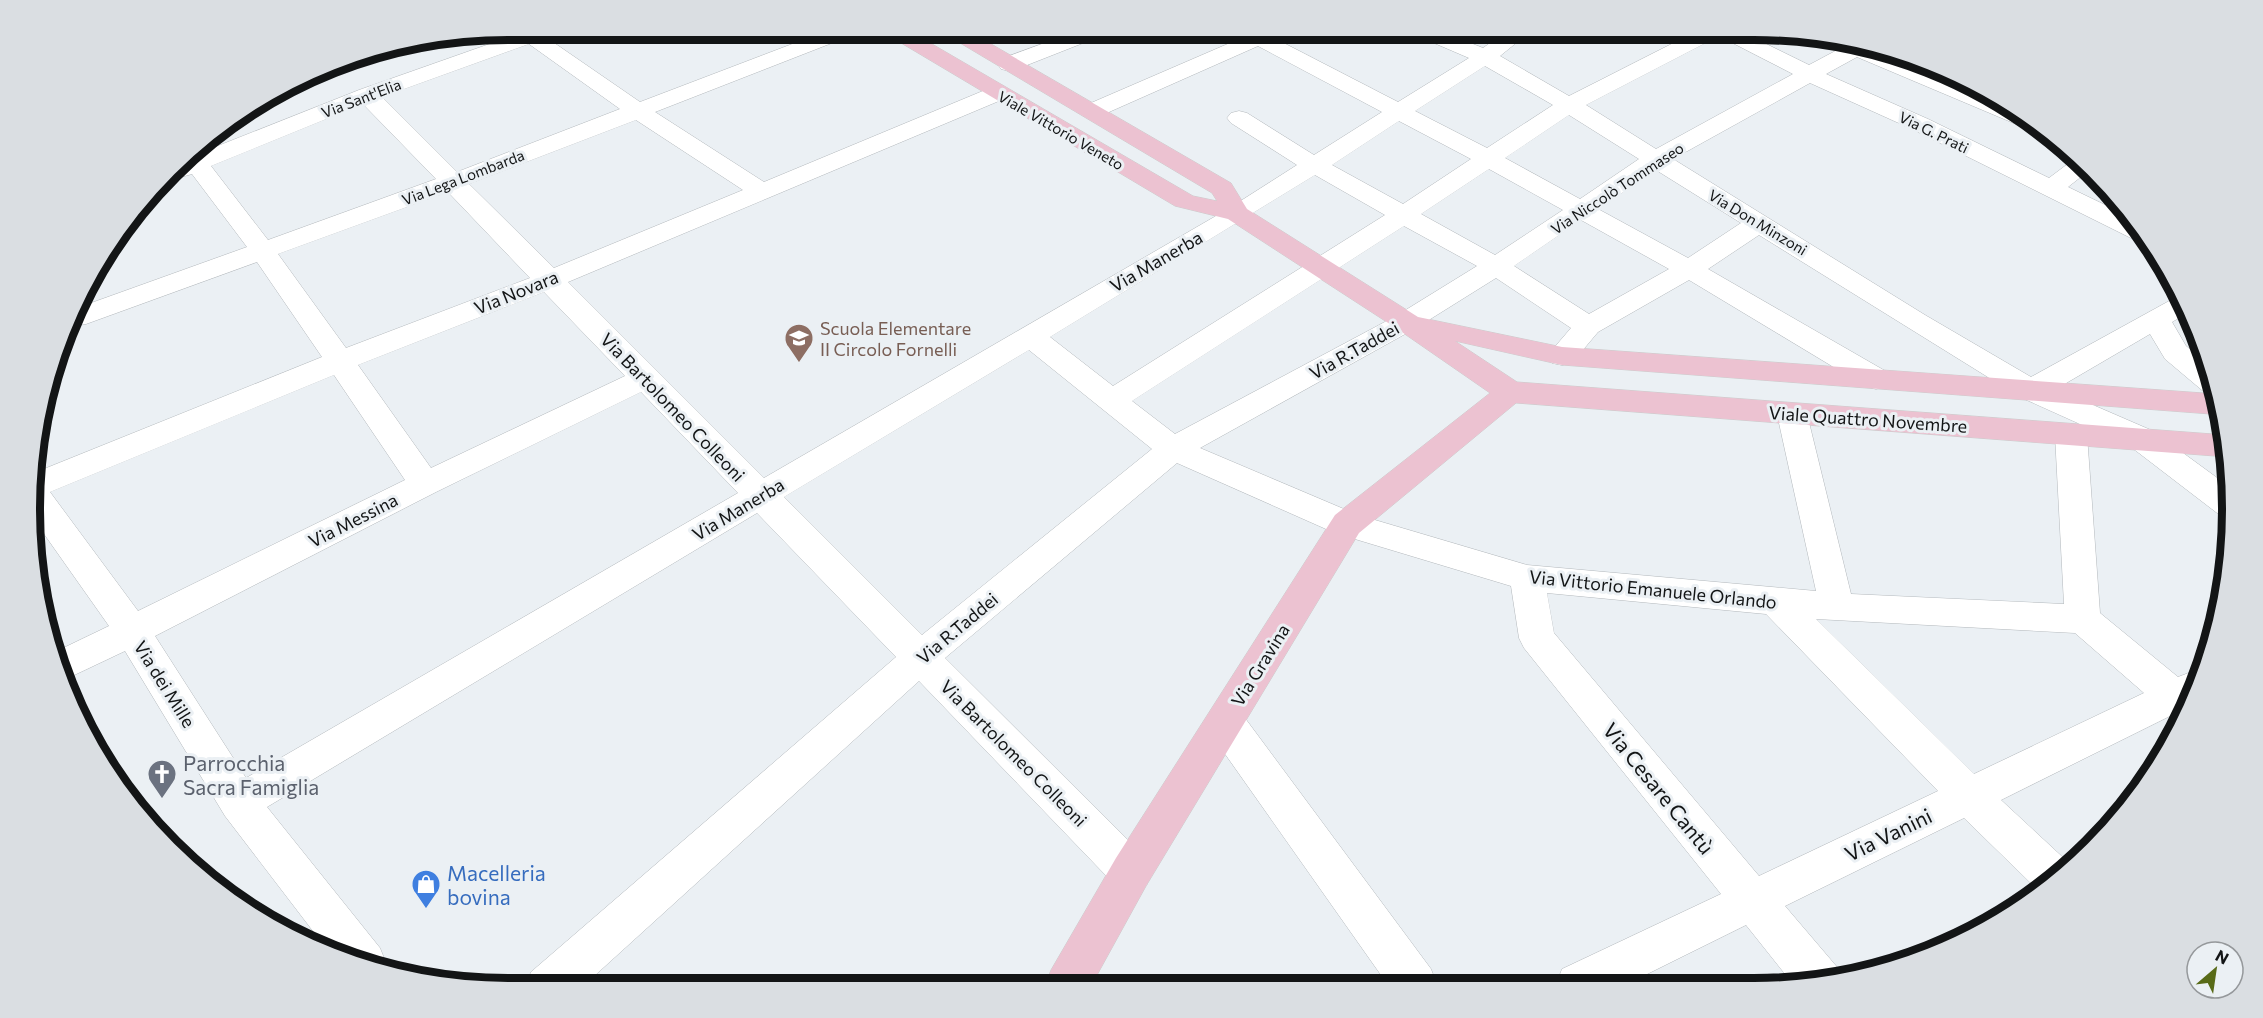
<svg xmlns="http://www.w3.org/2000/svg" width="2263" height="1018" font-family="Commissioner,sans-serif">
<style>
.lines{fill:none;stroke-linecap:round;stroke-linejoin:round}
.minor-casing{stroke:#b3b8bc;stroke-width:1}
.major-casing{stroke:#cbcccc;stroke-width:1}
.minor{fill:#fff;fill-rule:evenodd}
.major{fill:#ecc2d1;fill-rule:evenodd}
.labels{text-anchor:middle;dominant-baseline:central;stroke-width:6;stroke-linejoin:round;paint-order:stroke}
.far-street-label{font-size:15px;fill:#131516;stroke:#ebf0f4}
.street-label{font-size:18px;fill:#131516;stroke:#ebf0f4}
.education-label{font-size:18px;fill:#785e54;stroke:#ebf0f4;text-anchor:start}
.near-worship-label{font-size:21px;fill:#5b616d;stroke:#ebf0f4;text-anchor:start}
.near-street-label{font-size:21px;fill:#131516;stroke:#ebf0f4}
.near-shop-label{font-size:21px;fill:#366cbe;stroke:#ebf0f4;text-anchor:start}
.rim{fill:none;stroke:#131516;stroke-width:8}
</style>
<rect width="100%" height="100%" fill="#ebf0f4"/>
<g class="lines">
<!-- minor casing -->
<g class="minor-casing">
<path id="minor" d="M 511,30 L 560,30 L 556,34 L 547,38 L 640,102 L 829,30 L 859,30 L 855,34 L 655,112 L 764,182 L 990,88 L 998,86 L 1006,88 L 1009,93 L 1006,98 L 568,282 L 764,478 L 1228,209 L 1297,165 L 1231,123 L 1227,118 L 1231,113 L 1239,111 L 1247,113 L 1314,155 L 1382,112 L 1258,46 L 1100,116 L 1092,118 L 1084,116 L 1080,111 L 1084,106 L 1260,30 L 1289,30 L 1285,34 L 1276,39 L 1398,102 L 1469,58 L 1413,34 L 1409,30 L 1438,30 L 1483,48 L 1508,30 L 1532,30 L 1500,56 L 1569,96 L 1699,30 L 1738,30 L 1809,65 L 1839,49 L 1829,42 L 1832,38 L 1847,39 L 1873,47 L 2007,104 L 2020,111 L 2044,130 L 2030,130 L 1857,57 L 1826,74 L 1928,119 L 2049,178 L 2077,157 L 2091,169 L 2068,187 L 2132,218 L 2151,242 L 2137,241 L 1912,129 L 1810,83 L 1673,159 L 1925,315 L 2031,377 L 2180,295 L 2189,312 L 2172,322 L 2186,346 L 2208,364 L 2217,393 L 2203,391 L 2165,359 L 2150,334 L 2056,389 L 2153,431 L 2231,488 L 2232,519 L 2221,516 L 2131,447 L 2020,397 L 1759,235 L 1708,269 L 1887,372 L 1891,379 L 1887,386 L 1876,389 L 1865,386 L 1689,280 L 1598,332 L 1572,363 L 1562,365 L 1552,363 L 1547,356 L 1571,328 L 1496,278 L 1416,328 L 1200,448 L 1358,515 L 1527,565 L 1816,591 L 1777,414 L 1781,407 L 1792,404 L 1803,407 L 1807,414 L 1851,594 L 2064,604 L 2055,435 L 2060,427 L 2071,424 L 2082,427 L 2087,435 L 2100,613 L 2178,677 L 2199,669 L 2203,670 L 2197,692 L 2180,721 L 2170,716 L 2001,800 L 2070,864 L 2040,892 L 1964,818 L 1785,906 L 1837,967 L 1841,977 L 1817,984 L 1793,984 L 1746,925 L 1627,984 L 1556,985 L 1562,969 L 1721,894 L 1524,648 L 1519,638 L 1511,586 L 1335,533 L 1177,463 L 945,658 L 1146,858 L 1152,872 L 1146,886 L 1131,892 L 1116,886 L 919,681 L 581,988 L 525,988 L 531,972 L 896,657 L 757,513 L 267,807 L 380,948 L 386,963 L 384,969 L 329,952 L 225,816 L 125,651 L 68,678 L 57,651 L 109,626 L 30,514 L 34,473 L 322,357 L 257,262 L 86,324 L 73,326 L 80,307 L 247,247 L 192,174 L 174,179 L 169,178 L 185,159 L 359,90 L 515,35 ZM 1719,36 L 1793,74 L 1656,149 L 1586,105 ZM 529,44 L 620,109 L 457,172 L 382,97 ZM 1485,66 L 1553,105 L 1487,148 L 1415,111 ZM 363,104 L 436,179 L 268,240 L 211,166 ZM 1569,115 L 1639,159 L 1580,199 L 1505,158 ZM 636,120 L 743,190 L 554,268 L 469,184 ZM 1399,121 L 1471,159 L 1403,204 L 1332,165 ZM 1489,169 L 1563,210 L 1495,255 L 1421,214 ZM 1656,170 L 1741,223 L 1688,258 L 1598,209 ZM 1315,175 L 1385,215 L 1113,386 L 1050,337 ZM 448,192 L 530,278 L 346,348 L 278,254 ZM 1581,220 L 1669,269 L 1589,314 L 1514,266 ZM 1404,226 L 1477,266 L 1396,316 L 1175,434 L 1132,401 ZM 544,292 L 625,376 L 431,468 L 358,365 ZM 1029,350 L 1152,449 L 922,635 L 784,497 ZM 334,375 L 405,480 L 138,611 L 50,492 ZM 641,392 L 738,493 L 246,778 L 155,636 L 436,492 ZM 1547,593 L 1766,614 L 1938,791 L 1759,876 L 1554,633 ZM 1816,619 L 2075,633 L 2144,693 L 1974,774 Z
M 1080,30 L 1110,30 L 1106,34 L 1017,69 L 1009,71 L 1001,69 L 998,64 L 1001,59 Z
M 1225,706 L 1239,710 L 1431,969 L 1437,985 L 1388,985 L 1211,734 L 1206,722 L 1211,710 Z"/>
</g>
<!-- major casing -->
<g class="major-casing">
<path id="major" d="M 882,30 L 908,30 L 1193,196 L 1217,201 L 1212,193 L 945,34 L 941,30 L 967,30 L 1231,183 L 1247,209 L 1418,317 L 1562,347 L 2217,394 L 2224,415 L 1562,365 L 1455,341 L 1517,382 L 2226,435 L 2228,457 L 1516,403 L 1359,533 L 1146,886 L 1091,986 L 1045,986 L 1051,970 L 1116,858 L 1335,515 L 1490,393 L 1396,328 L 1228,219 L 1175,206 L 886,34 Z"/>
</g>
<!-- minor -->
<use href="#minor" class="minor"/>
<!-- major -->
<use href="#major" class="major"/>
</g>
<!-- icons -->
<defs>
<g id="school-pin" transform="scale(1.5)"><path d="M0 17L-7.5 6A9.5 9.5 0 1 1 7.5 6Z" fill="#8d6e63" stroke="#ebf0f4"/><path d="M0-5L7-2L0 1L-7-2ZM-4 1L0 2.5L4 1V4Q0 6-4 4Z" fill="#fff"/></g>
<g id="church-pin" transform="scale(1.5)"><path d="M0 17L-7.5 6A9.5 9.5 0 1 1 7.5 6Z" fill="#6b7280" stroke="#ebf0f4"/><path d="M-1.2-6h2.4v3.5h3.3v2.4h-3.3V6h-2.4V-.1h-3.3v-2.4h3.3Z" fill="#fff"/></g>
<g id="shop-pin" transform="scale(1.5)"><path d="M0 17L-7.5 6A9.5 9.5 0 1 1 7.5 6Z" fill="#3f7fe0" stroke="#ebf0f4"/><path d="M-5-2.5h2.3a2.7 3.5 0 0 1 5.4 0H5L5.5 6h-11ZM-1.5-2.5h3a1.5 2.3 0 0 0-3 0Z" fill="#fff"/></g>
</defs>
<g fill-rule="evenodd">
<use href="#school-pin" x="799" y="338"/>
<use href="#church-pin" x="162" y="774"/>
<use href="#shop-pin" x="426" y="884"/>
</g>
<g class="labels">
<!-- far-street labels -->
<g class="far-street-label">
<text transform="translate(361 98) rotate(-21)">Via Sant'Elia</text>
<text transform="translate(1061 130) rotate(30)">Viale Vittorio Veneto</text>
<text transform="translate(1934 132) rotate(26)">Via G. Prati</text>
<text transform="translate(463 177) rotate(-21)">Via Lega Lombarda</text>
<text transform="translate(1617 188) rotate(-33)">Via Niccolò Tommaseo</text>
<text transform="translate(1758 222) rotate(31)">Via Don Minzoni</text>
</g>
<!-- street labels -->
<g class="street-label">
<text transform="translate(1156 261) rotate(-30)">Via Manerba</text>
<text transform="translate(516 292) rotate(-22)">Via Novara</text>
<text transform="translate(1354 350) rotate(-29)">Via R.Taddei</text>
<text transform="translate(673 407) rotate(46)">Via Bartolomeo Colleoni</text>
<text transform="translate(1868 419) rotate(4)">Viale Quattro Novembre</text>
<text transform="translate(738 509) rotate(-31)">Via Manerba</text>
<text transform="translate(353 520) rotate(-27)">Via Messina</text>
<text transform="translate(1653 589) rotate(6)">Via Vittorio Emanuele Orlando</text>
<text transform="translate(957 628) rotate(-40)">Via R.Taddei</text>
<text transform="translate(1260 665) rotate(-58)">Via Gravina</text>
<text transform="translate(165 684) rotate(58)">Via dei Mille</text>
<text transform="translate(1014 753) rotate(45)">Via Bartolomeo Colleoni</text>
</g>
<!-- education labels -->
<g class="education-label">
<text x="820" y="328">Scuola Elementare<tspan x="820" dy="21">II Circolo Fornelli</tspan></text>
</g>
<!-- near-worship labels -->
<g class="near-worship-label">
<text x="183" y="762">Parrocchia<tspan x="183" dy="24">Sacra Famiglia</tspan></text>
</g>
<!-- near-street labels -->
<g class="near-street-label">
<text transform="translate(1659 788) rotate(51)">Via Cesare Cantù</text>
<text transform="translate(1888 834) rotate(-26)">Via Vanini</text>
</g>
<!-- near-shop labels -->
<g class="near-shop-label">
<text x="447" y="872">Macelleria<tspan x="447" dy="24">bovina</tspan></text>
</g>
</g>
<!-- crop -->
<path d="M0 0H2263V1018H0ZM508 40H1754A468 468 0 0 1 2222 508V510A468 468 0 0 1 1754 978H508A468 468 0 0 1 40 510V508A468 468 0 0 1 508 40Z" fill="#dadee2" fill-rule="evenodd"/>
<path class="rim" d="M508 40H1754A468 468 0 0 1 2222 508V510A468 468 0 0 1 1754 978H508A468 468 0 0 1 40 510V508A468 468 0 0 1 508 40Z"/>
<!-- north arrow -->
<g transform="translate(2215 970) rotate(29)"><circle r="28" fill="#ebf0f4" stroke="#95989b" stroke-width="1.5"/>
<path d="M0-4.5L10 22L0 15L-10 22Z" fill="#586a17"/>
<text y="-9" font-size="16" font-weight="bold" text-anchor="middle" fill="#131516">N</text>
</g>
</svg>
